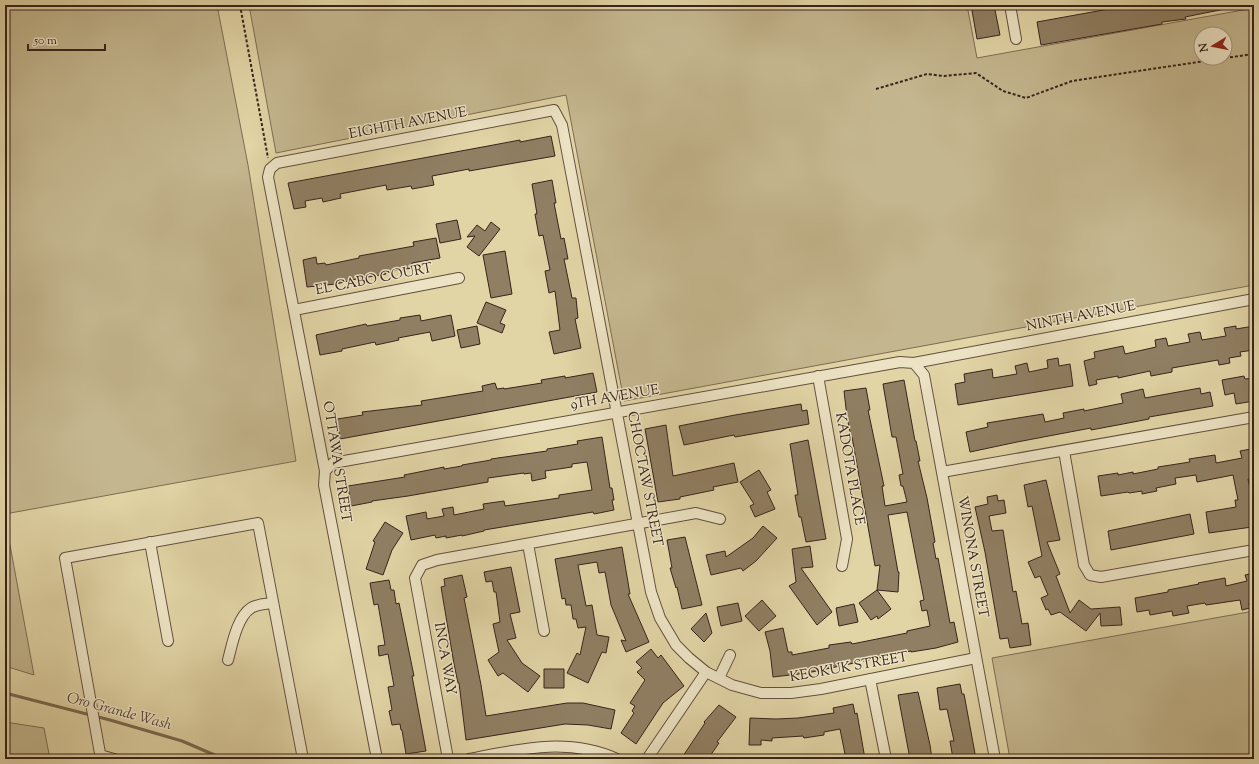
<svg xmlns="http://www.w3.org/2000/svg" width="1259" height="764" font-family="'Sorts Mill Goudy',serif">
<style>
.green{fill:#c4b68e;stroke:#7e6c55;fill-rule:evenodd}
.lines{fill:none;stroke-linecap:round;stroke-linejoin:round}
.stream{stroke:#7b6952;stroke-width:3}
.building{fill:#907f63;stroke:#38231c}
.minor-casing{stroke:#624f3e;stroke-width:12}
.path{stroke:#38231c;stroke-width:2;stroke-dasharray:3 2;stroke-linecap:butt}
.minor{stroke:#ece3c4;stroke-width:10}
.labels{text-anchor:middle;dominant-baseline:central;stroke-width:3;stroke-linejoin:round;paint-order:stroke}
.street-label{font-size:14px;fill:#38231c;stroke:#ece3c4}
.water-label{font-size:15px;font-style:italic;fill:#5a4637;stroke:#ece3c4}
</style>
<rect width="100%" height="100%" fill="#e1d4a5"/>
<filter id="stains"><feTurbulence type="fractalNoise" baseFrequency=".005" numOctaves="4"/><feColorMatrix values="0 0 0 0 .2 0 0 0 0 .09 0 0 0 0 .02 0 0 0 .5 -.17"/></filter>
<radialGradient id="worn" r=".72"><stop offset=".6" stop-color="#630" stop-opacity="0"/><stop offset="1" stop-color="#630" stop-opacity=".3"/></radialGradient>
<!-- green -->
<path class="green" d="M 5,5 L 217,5 L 248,165 L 296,461 L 5,514 Z
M 249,5 L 967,5 L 977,58 L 1254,8 L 1254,285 L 624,401 L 566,95 L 276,153 ZM 1201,34 L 1225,34 L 1225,58 L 1201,58 Z
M 5,518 L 34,675 L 5,666 Z
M 1254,611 L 1254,759 L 1010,759 L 992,658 Z
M 5,722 L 44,728 L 50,759 L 5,759 Z"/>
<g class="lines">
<!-- stream -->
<path class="stream" d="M 5,693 L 110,720 L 182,741 L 224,759"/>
</g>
<!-- building -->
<path class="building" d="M 971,5 L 994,5 L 1000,35 L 977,39 Z
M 1131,5 L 1224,5 L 1225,9 L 1185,17 L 1186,19 L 1162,22 L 1162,24 L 1041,45 L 1037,22 Z
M 551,136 L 555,156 L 469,171 L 469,169 L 432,176 L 434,185 L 412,189 L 411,186 L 387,190 L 386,185 L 340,194 L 341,198 L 323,202 L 322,198 L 305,201 L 306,207 L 294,209 L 288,183 L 488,146 L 520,140 L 520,142 Z
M 552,180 L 556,203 L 554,203 L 561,239 L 564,238 L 568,259 L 564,259 L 572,298 L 576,298 L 578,318 L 575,319 L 581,348 L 554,354 L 549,332 L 560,330 L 555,291 L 549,293 L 545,271 L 550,270 L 543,235 L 539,236 L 535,214 L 537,214 L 532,184 Z
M 457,220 L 461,239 L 440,243 L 436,224 Z
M 491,222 L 500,229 L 479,256 L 467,247 L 475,236 L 467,237 L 477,225 L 485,231 Z
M 436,238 L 440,258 L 412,263 L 412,268 L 385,272 L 386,274 L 356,279 L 336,284 L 307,287 L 303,260 L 316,257 L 317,264 L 325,263 L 326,265 L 359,258 L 359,256 L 414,246 L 413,242 Z
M 505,251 L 512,294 L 491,298 L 483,255 Z
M 486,302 L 506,310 L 500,323 L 505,325 L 502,333 L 477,323 Z
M 420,315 L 421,321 L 451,315 L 455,336 L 432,341 L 430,332 L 398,338 L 399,340 L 376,345 L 375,342 L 342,349 L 342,351 L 320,355 L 316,335 L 366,324 L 367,326 L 400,320 L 400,318 Z
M 477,326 L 480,344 L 461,348 L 457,330 Z
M 1236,326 L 1236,329 L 1254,326 L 1254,350 L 1240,352 L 1241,356 L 1229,358 L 1230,363 L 1219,365 L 1218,360 L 1172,368 L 1172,372 L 1151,376 L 1150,371 L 1118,378 L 1118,376 L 1096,380 L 1097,384 L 1089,386 L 1084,361 L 1095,358 L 1094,352 L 1123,346 L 1125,354 L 1156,347 L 1155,340 L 1166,338 L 1168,346 L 1190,342 L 1188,334 L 1200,332 L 1202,340 L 1226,336 L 1224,328 Z
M 1058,358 L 1059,366 L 1070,364 L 1073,386 L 958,405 L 955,384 L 965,382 L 964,374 L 992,369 L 993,378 L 1017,374 L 1015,366 L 1027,363 L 1029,372 L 1048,368 L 1047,360 Z
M 593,373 L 597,392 L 340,439 L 337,419 L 363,415 L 362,412 L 422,405 L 421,401 L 483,391 L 482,386 L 495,383 L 497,389 L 504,388 L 504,389 L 542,383 L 541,380 L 565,376 L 565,378 Z
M 1244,376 L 1245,379 L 1254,378 L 1254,401 L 1236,404 L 1234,393 L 1225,395 L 1222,380 Z
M 904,380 L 915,441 L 916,441 L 920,461 L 918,461 L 927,498 L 935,542 L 933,543 L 936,559 L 938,558 L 950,623 L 954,622 L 958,642 L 936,648 L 911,652 L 911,651 L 807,673 L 773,677 L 770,651 L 765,632 L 783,628 L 788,652 L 792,652 L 792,655 L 829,648 L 829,645 L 851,642 L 852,644 L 907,633 L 907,631 L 930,626 L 927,610 L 922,611 L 920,601 L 924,600 L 907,512 L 888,515 L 898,572 L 899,572 L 898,592 L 877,590 L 880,565 L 875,566 L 852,437 L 851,437 L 847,417 L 844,391 L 866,388 L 870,410 L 868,410 L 884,486 L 882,486 L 885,506 L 907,502 L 903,486 L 901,486 L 899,475 L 903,474 L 896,437 L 892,437 L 883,384 Z
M 1200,388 L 1201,394 L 1210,392 L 1213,406 L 1149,417 L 1149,419 L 1123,424 L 1091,430 L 1091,428 L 1017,442 L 970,452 L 966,432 L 988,427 L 987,423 L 1043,414 L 1045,422 L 1064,418 L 1063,413 L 1084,409 L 1084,411 L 1123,403 L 1121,394 L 1143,389 L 1145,398 Z
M 801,404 L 802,411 L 807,410 L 809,424 L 735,437 L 734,435 L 684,445 L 679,426 L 735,415 Z
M 666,425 L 673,476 L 734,463 L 738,482 L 713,487 L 714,490 L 680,497 L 680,499 L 658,502 L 645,429 Z
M 602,437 L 610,488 L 612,488 L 614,500 L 612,500 L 614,510 L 594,514 L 593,512 L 484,530 L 484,531 L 462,536 L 462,535 L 446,538 L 446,536 L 436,538 L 435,535 L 411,540 L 406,516 L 426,512 L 427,519 L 444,516 L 442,509 L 453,507 L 454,515 L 484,509 L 483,504 L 504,501 L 505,506 L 559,498 L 559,495 L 592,490 L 587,462 L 572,464 L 572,467 L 545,471 L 546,478 L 532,481 L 531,473 L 524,474 L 524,473 L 488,478 L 488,482 L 408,496 L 372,501 L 372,502 L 351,506 L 348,486 L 405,477 L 404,475 L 444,467 L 444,469 L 462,466 L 462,465 L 491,460 L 491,459 L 547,451 L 547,449 L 578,444 L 577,441 Z
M 808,440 L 826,539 L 806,542 L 801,517 L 799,517 L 795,495 L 798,495 L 790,444 Z
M 1251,449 L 1254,463 L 1254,478 L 1248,479 L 1252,497 L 1254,497 L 1254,519 L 1250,520 L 1252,527 L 1209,533 L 1206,512 L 1236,507 L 1235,500 L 1238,500 L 1233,475 L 1197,482 L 1196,475 L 1175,478 L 1176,484 L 1156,488 L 1157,491 L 1142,494 L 1142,491 L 1129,493 L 1128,492 L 1101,496 L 1098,476 L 1118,473 L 1118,475 L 1133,472 L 1133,474 L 1158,469 L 1158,467 L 1190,462 L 1189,459 L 1215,455 L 1216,463 L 1242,458 L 1240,451 Z
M 759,470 L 771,490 L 767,492 L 775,509 L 755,517 L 750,506 L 754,504 L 740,482 Z
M 1046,480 L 1060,540 L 1047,542 L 1060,574 L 1056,576 L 1070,613 L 1079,600 L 1091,609 L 1120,607 L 1122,625 L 1101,626 L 1100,613 L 1086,631 L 1060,612 L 1051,615 L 1048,609 L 1046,610 L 1041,598 L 1048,595 L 1040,576 L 1035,578 L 1028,562 L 1042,556 L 1032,506 L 1028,507 L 1024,485 Z
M 997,495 L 998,501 L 1004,500 L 1006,513 L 989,516 L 992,531 L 1003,530 L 1013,592 L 1016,591 L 1022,624 L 1028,623 L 1031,645 L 1010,648 L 1008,638 L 1000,639 L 985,552 L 975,507 L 988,504 L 987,497 Z
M 1190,514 L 1194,534 L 1111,550 L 1108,531 Z
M 385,522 L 403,533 L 392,550 L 383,575 L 366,569 L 375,542 L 373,541 Z
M 763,526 L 777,538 L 756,561 L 743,571 L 741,568 L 711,575 L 706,555 L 725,551 L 726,557 L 753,538 Z
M 685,537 L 702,605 L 682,609 L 677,587 L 676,588 L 670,568 L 672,568 L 667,540 Z
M 810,546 L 813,567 L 801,568 L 832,612 L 817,625 L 789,586 L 796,582 L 792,549 Z
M 622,547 L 630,594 L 628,594 L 649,642 L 626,652 L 621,640 L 626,641 L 611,605 L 605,572 L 599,573 L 597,562 L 578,565 L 586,606 L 592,605 L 597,635 L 609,637 L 606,653 L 602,652 L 588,683 L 567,673 L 577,653 L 580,655 L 586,627 L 578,628 L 576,619 L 573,619 L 571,605 L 566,605 L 565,598 L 562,599 L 555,559 Z
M 511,567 L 520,612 L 510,614 L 516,638 L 507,640 L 522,663 L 540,676 L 528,692 L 503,673 L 498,676 L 488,660 L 499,652 L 493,624 L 500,622 L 496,592 L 494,592 L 492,581 L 486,582 L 484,572 Z
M 1254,573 L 1254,602 L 1249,603 L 1250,608 L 1242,610 L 1240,600 L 1206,605 L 1205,603 L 1187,606 L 1189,613 L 1173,616 L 1172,611 L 1150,615 L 1149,610 L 1137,612 L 1135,598 L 1168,592 L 1168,590 L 1199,584 L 1198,583 L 1225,578 L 1226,586 L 1247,581 L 1245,575 Z
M 462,575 L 467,597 L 464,598 L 481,685 L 486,716 L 567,703 L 583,703 L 615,710 L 611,729 L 588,725 L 565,724 L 466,740 L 459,683 L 458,683 L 454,664 L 441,587 L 445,586 L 444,579 Z
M 389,580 L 391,590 L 394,590 L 396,604 L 399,603 L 414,676 L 412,676 L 426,751 L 406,754 L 402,730 L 401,730 L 400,724 L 392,725 L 389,711 L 392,710 L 388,687 L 394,686 L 388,654 L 379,656 L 378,646 L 385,645 L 383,633 L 378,604 L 374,605 L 370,583 Z
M 877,590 L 891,609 L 878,619 L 877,616 L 871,620 L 859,603 Z
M 762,600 L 776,616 L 759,631 L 745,616 Z
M 738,603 L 742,621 L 721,626 L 717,607 Z
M 854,604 L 858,622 L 839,626 L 836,608 Z
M 706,613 L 712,633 L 704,642 L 691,629 Z
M 651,649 L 658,658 L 661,655 L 684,686 L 663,703 L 636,744 L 621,733 L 634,713 L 632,711 L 635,706 L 630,703 L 645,680 L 637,672 L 642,668 L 636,662 Z
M 544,669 L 564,669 L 564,688 L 544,688 Z
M 960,684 L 962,694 L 964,694 L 976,759 L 953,759 L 950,741 L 954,741 L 947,709 L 940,710 L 937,688 Z
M 918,692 L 930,745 L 932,759 L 910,759 L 898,695 Z
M 853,704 L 855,714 L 857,713 L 865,759 L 846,759 L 840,729 L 824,732 L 824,735 L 804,738 L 803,736 L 772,738 L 772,741 L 761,740 L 761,745 L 749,745 L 750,718 L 776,719 L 798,718 L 834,713 L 833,708 Z
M 719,705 L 736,717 L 717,742 L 719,743 L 708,759 L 681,759 L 705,723 L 704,722 Z"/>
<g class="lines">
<!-- minor casing -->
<g class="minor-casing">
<path id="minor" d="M 1010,5 L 1016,39
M 294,310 L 459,278
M 914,363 L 924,375 L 995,759
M 818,376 L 847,539 L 842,566
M 1064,451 L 1084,565 L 1090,575 L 1101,577 L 1254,550
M 325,471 L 333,463 L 900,362 L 914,363 L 1254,299
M 942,472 L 1254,417
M 150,542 L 168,641
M 528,544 L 544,631
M 228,660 C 232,645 237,617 251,608 C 257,604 266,604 273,603
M 719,678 L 730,655
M 870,679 L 886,759
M 100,755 L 114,759
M 101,759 L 65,558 L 258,523 L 303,759
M 377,759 L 324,485 L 325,471 L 268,177 L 270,169 L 277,163 L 554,110 L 562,125 L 651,592 L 660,618 L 676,645 L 689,658 L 706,672 L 732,685 L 761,693 L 791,693 L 821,689 L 976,658
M 448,759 L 415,578 L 422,565 L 437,560 L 696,513 L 720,519
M 469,759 C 520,749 568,737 617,759
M 647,759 L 706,672"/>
</g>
<!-- path -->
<path class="path" d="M 240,5 L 268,158
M 1225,58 L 1254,54
M 876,89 L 927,74 L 944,76 L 976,73 L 1003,91 L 1026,98 L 1072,81 L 1225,58"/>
<!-- minor -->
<use href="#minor" class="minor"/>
</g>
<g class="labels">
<!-- street labels -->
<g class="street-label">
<text transform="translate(408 124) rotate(-11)">EIGHTH AVENUE</text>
<text transform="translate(374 280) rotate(-11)">EL CABO COURT</text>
<text transform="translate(1081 317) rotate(-11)">NINTH AVENUE</text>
<text transform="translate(615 398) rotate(-10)">9TH AVENUE</text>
<text transform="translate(336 462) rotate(81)">OTTAWA STREET</text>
<text transform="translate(849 469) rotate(80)">KADOTA PLACE</text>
<text transform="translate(644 479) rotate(79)">CHOCTAW STREET</text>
<text transform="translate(972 557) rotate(80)">WINONA STREET</text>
<text transform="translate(444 659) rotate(80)">INCA WAY</text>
<text transform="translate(849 668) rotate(-10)">KEOKUK STREET</text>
</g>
<!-- water labels -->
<g class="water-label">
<text transform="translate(119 712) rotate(15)">Oro Grande Wash</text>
</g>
</g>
<!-- margin -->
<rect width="1259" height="764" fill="none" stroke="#e1d4a5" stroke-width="20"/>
<rect x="6" y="6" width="1247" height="752" fill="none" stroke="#38231c" stroke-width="2"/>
<rect x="10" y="10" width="1239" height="744" fill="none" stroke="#38231c"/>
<!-- north arrow -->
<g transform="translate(1213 46) rotate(260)"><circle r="19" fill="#ece3c4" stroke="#a49681"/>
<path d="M0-3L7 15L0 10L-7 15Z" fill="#8f2418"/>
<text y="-6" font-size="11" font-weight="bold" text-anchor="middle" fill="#38231c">N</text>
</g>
<!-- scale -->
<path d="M28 44v6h77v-6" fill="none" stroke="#38231c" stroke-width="2"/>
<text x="34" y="44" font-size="12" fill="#38231c" stroke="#ece3c4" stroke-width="3" paint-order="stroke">50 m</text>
<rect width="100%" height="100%" filter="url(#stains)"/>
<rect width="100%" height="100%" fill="url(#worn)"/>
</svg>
